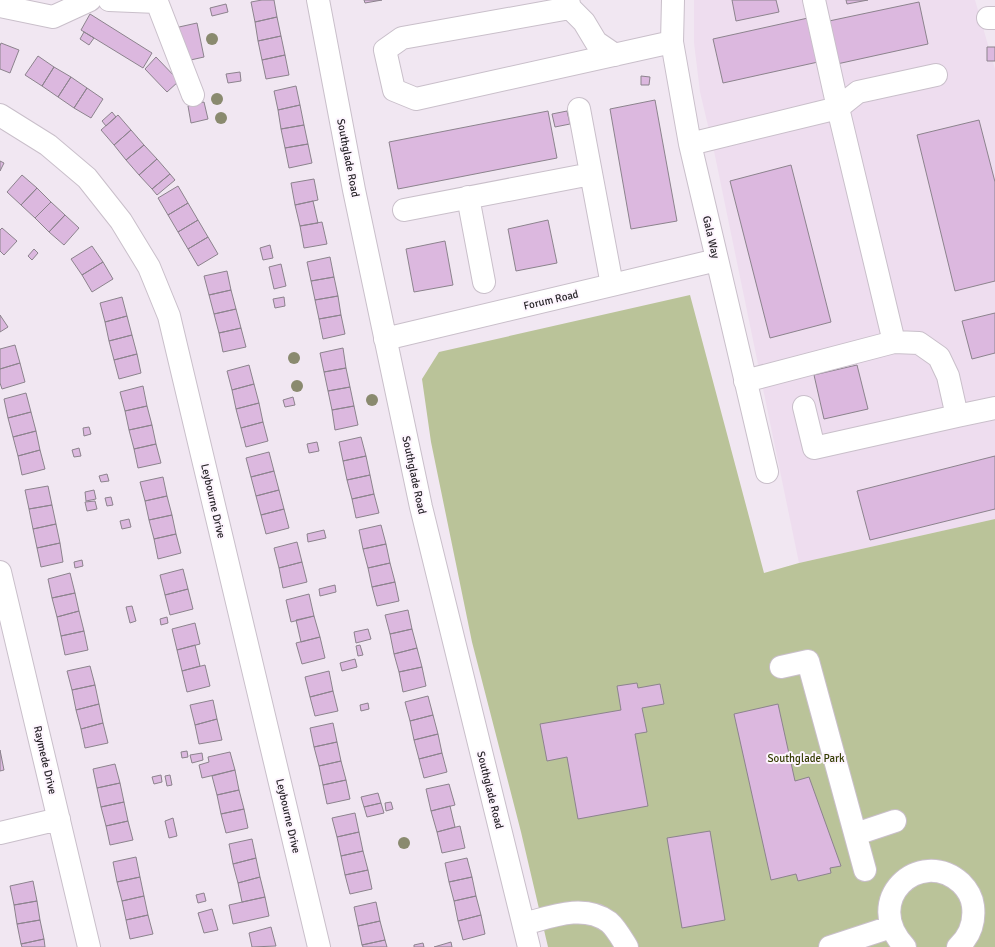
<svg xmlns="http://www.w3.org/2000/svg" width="995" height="947" font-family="Signika,sans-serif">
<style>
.built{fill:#eeddef}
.green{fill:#bac399}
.building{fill:#dcb8df;stroke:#8c838d}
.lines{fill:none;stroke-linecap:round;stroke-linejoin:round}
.minor-casing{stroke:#c9bfca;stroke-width:24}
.minor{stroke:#fff;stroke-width:22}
.tree{fill:#8a8a6f}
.labels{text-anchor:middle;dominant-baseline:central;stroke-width:4;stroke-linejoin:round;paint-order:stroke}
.street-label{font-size:11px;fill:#282429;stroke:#fdf5fe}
.park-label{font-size:11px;fill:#353d03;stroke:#fdf5fe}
</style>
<rect width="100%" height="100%" fill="#f1e7f2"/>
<!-- built -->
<path class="built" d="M 694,0 L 975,0 L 995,69 L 995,519 L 799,563 L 714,151 L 700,92 L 694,43 Z"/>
<!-- green -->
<path class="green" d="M 690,295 L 764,573 L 799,563 L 995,519 L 995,947 L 548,947 L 521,832 L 472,642 L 431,442 L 422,379 L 439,352 Z"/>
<!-- building -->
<path class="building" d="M 262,0 L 274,0 L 277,17 L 255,22 L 251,2 Z
M 364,0 L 382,0 L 365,3 Z
M 732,0 L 776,0 L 779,12 L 736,21 Z
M 846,0 L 868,0 L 847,4 Z
M 919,2 L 928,44 L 837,64 L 829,21 Z
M 226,4 L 228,12 L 212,16 L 210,8 Z
M 90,14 L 152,53 L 143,68 L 81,30 Z
M 277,17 L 281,36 L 258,41 L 255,22 Z
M 808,18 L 818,62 L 723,83 L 713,39 Z
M 197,23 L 204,57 L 186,61 L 179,27 Z
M 84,32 L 94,38 L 89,45 L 80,39 Z
M 281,36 L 285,55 L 262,60 L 258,41 Z
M 1,43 L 19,50 L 10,73 L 0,69 L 0,46 Z
M 987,47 L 995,47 L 995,61 L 987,61 Z
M 285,55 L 289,75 L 266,79 L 262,60 Z
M 38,56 L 54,67 L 42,86 L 25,75 Z
M 156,57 L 179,81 L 167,92 L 145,69 Z
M 54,67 L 71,77 L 58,97 L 42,86 Z
M 240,72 L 241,81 L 228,83 L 226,74 Z
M 641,76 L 650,77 L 649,85 L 641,85 Z
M 71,77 L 87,88 L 74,108 L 58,97 Z
M 296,86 L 300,105 L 278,110 L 274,91 Z
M 87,88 L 103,99 L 91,118 L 74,108 Z
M 655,100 L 677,221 L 631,229 L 610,109 Z
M 204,102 L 208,119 L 191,123 L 188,106 Z
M 300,105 L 304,125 L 281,129 L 278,110 Z
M 548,111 L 557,158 L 398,189 L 389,142 Z
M 567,111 L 570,124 L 555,127 L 552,114 Z
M 112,112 L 116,117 L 106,126 L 102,121 Z
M 118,115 L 131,130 L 114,145 L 101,130 Z
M 979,120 L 995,182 L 995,281 L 955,291 L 917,135 Z
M 304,125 L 308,144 L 285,148 L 281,129 Z
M 131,130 L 144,145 L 126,160 L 114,145 Z
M 308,144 L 312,163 L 289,168 L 285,148 Z
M 144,145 L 157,159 L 139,175 L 126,160 Z
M 157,159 L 170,174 L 152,189 L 139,175 Z
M 0,161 L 4,163 L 0,171 Z
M 791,165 L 831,322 L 770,338 L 730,181 Z
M 170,174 L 175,180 L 157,195 L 152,189 Z
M 22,175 L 37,188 L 21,205 L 7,192 Z
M 314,179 L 318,200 L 295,205 L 291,183 Z
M 178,186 L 188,203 L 168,215 L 158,198 Z
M 37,188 L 51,202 L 35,218 L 21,205 Z
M 313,201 L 318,223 L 300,226 L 295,205 Z
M 51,202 L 65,215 L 49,232 L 35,218 Z
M 188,203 L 198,220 L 178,232 L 168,215 Z
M 65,215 L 79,228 L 64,245 L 49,232 Z
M 198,220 L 208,237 L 188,249 L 178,232 Z
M 548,220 L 557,263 L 516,271 L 508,229 Z
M 322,222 L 327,244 L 304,248 L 300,226 Z
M 2,228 L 17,241 L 4,255 L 0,251 L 0,230 Z
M 208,237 L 218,254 L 198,266 L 188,249 Z
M 445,241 L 453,285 L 414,292 L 406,249 Z
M 270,245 L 273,258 L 263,260 L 260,248 Z
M 92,246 L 103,262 L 82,275 L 71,259 Z
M 34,249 L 38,253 L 32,260 L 28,256 Z
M 330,257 L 334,277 L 311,281 L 307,262 Z
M 103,262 L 113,279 L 92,292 L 82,275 Z
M 281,264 L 286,286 L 274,289 L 269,267 Z
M 227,271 L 231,290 L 209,295 L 204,276 Z
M 334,277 L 338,296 L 315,300 L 311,281 Z
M 231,290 L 236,309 L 214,314 L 209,295 Z
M 338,296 L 341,315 L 319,319 L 315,300 Z
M 122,297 L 127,316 L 105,322 L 100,303 Z
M 284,297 L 285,306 L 275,308 L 273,299 Z
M 236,309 L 241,328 L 219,333 L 214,314 Z
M 995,313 L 995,353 L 972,359 L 962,321 Z
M 0,315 L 8,327 L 0,332 Z
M 341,315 L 345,334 L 323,339 L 319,319 Z
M 127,316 L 132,335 L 109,341 L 105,322 Z
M 241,328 L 246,347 L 223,352 L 219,333 Z
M 132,335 L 137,354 L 114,360 L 109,341 Z
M 15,345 L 20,363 L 0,369 L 0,349 Z
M 343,348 L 346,368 L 324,372 L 320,353 Z
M 137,354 L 141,373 L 119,379 L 114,360 Z
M 20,363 L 25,382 L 2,389 L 0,383 L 0,369 Z
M 249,365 L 254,384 L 232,390 L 227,371 Z
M 857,365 L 868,409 L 824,419 L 814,375 Z
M 346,368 L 350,387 L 328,391 L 324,372 Z
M 254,384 L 259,403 L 236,409 L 232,390 Z
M 143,386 L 147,406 L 125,411 L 120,392 Z
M 350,387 L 354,406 L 332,410 L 328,391 Z
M 26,393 L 31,412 L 8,418 L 4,399 Z
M 293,397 L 295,405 L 285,407 L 283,400 Z
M 259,403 L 263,422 L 241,428 L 236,409 Z
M 147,406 L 152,425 L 129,430 L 125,411 Z
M 354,406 L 358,425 L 335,430 L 332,410 Z
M 31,412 L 36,431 L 13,437 L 8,418 Z
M 263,422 L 268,441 L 246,447 L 241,428 Z
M 152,425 L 156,444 L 134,449 L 129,430 Z
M 89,427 L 91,434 L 84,436 L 83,428 Z
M 36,431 L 40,450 L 18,456 L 13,437 Z
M 361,437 L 366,456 L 343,461 L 339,442 Z
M 317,442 L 319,451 L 309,453 L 307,444 Z
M 156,444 L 161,463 L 138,468 L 134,449 Z
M 79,448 L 81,456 L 74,457 L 72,450 Z
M 40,450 L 45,469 L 22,475 L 18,456 Z
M 269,452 L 274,471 L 251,477 L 246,458 Z
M 366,456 L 370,475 L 347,480 L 343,461 Z
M 995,456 L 995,509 L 870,540 L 857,491 Z
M 274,471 L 279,490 L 256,496 L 251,477 Z
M 107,474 L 109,481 L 101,482 L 99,476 Z
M 370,475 L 374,494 L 352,499 L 347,480 Z
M 163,477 L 167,496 L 145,501 L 140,482 Z
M 48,486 L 52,505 L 29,509 L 25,490 Z
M 94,490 L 96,499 L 86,501 L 85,492 Z
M 279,490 L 284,509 L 261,515 L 256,496 Z
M 374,494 L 379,513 L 356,518 L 352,499 Z
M 167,496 L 172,515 L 149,520 L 145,501 Z
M 111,497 L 113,505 L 107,506 L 105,498 Z
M 95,501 L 97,509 L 87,511 L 85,502 Z
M 52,505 L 56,524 L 33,529 L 29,509 Z
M 284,509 L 289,528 L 266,534 L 261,515 Z
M 172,515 L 176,534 L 154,539 L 149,520 Z
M 129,519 L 131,527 L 122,529 L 120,521 Z
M 56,524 L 60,543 L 37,548 L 33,529 Z
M 381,525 L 386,544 L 363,549 L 359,530 Z
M 324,530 L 326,538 L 308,542 L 307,534 Z
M 176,534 L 181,553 L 158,559 L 154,539 Z
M 297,542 L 302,562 L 279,568 L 274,548 Z
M 60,543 L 63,562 L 41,567 L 37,548 Z
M 386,544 L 390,563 L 368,568 L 363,549 Z
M 82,560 L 83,566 L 75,568 L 74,562 Z
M 302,562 L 307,582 L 283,588 L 279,568 Z
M 390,563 L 395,582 L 372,587 L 368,568 Z
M 183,569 L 188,589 L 165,595 L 160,575 Z
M 70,573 L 75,593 L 52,598 L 48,579 Z
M 395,582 L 399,601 L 377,606 L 372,587 Z
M 335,585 L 336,592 L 320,596 L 319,589 Z
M 188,589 L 193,609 L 170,615 L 165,595 Z
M 75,593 L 79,611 L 57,617 L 52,598 Z
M 309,594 L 314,616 L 291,622 L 286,600 Z
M 132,606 L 136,621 L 130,623 L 126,607 Z
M 408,610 L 412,629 L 390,634 L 385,615 Z
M 79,611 L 84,631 L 61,636 L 57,617 Z
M 314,616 L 320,637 L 301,642 L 296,620 Z
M 167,617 L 168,623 L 161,625 L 160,619 Z
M 195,623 L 200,644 L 177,650 L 172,629 Z
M 368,629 L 371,639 L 356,643 L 354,632 Z
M 412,629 L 417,648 L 394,654 L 390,634 Z
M 84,631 L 88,650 L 65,655 L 61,636 Z
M 320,637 L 325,658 L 302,664 L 296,643 Z
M 195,645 L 200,666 L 182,671 L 177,650 Z
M 360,645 L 363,655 L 358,656 L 356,646 Z
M 417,648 L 422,667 L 399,672 L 394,654 Z
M 355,659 L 357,667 L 342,671 L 340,663 Z
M 205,665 L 210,686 L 187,692 L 182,671 Z
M 90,666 L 95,685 L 72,690 L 67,671 Z
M 422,667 L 426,686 L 403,692 L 399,672 Z
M 329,671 L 333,691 L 310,697 L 305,677 Z
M 637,683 L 638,688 L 660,684 L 664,704 L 642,708 L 647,732 L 635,734 L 648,806 L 578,819 L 567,757 L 547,761 L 540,724 L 621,710 L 617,686 Z
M 95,685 L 99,704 L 76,710 L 72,690 Z
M 333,691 L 338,711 L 315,716 L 310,697 Z
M 428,696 L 433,715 L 410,721 L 405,702 Z
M 213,700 L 217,719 L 195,725 L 190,705 Z
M 368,703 L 369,709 L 361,711 L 360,705 Z
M 99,704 L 103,723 L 81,729 L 76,710 Z
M 778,704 L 795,781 L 809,777 L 841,866 L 830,868 L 831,873 L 798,881 L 796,874 L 771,880 L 734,714 Z
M 433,715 L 438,734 L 414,740 L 410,721 Z
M 217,719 L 222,740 L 199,744 L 195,725 Z
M 103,723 L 108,743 L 85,748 L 81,729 Z
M 333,723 L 337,742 L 314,747 L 310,728 Z
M 438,734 L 442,753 L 419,759 L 414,740 Z
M 337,742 L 341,761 L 319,766 L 314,747 Z
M 0,750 L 4,770 L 0,771 Z
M 187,751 L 188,757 L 182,758 L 181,752 Z
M 230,752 L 235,770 L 202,778 L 199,765 L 209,762 L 208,757 Z
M 202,753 L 203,760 L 192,763 L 190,755 Z
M 442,753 L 447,772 L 424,778 L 419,759 Z
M 341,761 L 346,780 L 323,785 L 319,766 Z
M 115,764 L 120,783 L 97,788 L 93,769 Z
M 235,770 L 239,790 L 217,795 L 212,776 Z
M 161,775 L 162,782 L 154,784 L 152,777 Z
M 170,775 L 172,785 L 167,786 L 165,776 Z
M 346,780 L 350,799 L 327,804 L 323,785 Z
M 120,783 L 124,802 L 101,807 L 97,788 Z
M 449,784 L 455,805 L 431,811 L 426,789 Z
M 239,790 L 244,809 L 221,814 L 217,795 Z
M 378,793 L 381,803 L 364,807 L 361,797 Z
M 124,802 L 128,821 L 106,826 L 101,807 Z
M 391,802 L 393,809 L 386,811 L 385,803 Z
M 381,803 L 384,813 L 367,817 L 364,807 Z
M 450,806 L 455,827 L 437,832 L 431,811 Z
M 244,809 L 248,828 L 226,833 L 221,814 Z
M 355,813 L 359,832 L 337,837 L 332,818 Z
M 173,818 L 177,836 L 169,838 L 165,821 Z
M 128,821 L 133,840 L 110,845 L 106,826 Z
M 460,826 L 465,848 L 442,853 L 437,832 Z
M 710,831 L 725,920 L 682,928 L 667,838 Z
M 359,832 L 363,851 L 341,856 L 337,837 Z
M 252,839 L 256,858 L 233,864 L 229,844 Z
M 363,851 L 368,870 L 345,875 L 341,856 Z
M 136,857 L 140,877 L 117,882 L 113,862 Z
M 256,858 L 260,877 L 238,883 L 233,864 Z
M 467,858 L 472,877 L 449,882 L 445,863 Z
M 368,870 L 372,889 L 350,894 L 345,875 Z
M 140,877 L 144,896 L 122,901 L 117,882 Z
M 260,877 L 265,897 L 242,902 L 238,883 Z
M 472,877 L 476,896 L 454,901 L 449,882 Z
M 33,881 L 37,901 L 14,905 L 10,886 Z
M 204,893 L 206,901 L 198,903 L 196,895 Z
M 144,896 L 148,915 L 126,920 L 122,901 Z
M 476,896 L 481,915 L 458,921 L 454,901 Z
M 265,897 L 269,916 L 233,924 L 229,905 Z
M 37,901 L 40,920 L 17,924 L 14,905 Z
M 376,902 L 380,921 L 358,926 L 354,907 Z
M 212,909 L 218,930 L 204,933 L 198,913 Z
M 148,915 L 153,934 L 130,939 L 126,920 Z
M 481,915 L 485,934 L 463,940 L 458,921 Z
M 40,920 L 44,939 L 21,944 L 17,924 Z
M 380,921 L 385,940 L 362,945 L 358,926 Z
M 271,927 L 276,946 L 252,947 L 249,933 Z
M 44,939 L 45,947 L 22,947 L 21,944 Z
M 385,940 L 387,947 L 363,947 L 362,945 Z
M 451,942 L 452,947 L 434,947 Z
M 423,943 L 424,947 L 414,947 L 414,945 Z"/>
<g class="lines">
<!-- minor casing -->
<g class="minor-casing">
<path id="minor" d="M 109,0 L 157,2 L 193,95
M 318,0 L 354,190 L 421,507 L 529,947
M 568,0 L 570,8 L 584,22 L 596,42 L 615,55
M 673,0 L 672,42 L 690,144 L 767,472
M 814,0 L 838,108 L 894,342
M 0,6 L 53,17 L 90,0
M 570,8 L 402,38 L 385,50 L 394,90 L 416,99 L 672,42
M 988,18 L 995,18
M 579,109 L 612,285
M 0,115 L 48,145 L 87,178 L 121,221 L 149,267 L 169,316 L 319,947
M 690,144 L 838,108 L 858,92 L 936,75
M 468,197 L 484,282
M 404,210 L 591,174
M 385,339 L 717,260
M 745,381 L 894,342 L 919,343 L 939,357 L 948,376 L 957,416 L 814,448 L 804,407
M 957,416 L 995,408
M 0,572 L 89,947
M 781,667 L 808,661 L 865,870
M 0,833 L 59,819
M 856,834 L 895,821
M 524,924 C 550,917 584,903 609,922 C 616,928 622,939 627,947
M 830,947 L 891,927
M 905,947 C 861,901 919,846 961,883 C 967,889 972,897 973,906 C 975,923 970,936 958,947"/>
</g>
<!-- minor -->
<use href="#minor" class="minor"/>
</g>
<!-- trees -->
<g class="tree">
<circle cx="212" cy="39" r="6"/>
<circle cx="217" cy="99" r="6"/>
<circle cx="221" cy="118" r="6"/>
<circle cx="294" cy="358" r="6"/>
<circle cx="297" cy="386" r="6"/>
<circle cx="372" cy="400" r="6"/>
<circle cx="404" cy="843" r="6"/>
</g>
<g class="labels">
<!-- street labels -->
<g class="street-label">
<text transform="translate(348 158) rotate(79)">Southglade Road</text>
<text transform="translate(711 237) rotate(77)">Gala Way</text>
<text transform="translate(551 300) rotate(-13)">Forum Road</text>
<text transform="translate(414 475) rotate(78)">Southglade Road</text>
<text transform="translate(213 501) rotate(77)">Leybourne Drive</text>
<text transform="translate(45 760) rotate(77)">Raymede Drive</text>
<text transform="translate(490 790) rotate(76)">Southglade Road</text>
<text transform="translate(288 816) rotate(77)">Leybourne Drive</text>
</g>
<!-- park labels -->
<g class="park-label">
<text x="806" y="758">Southglade Park</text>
</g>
</g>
</svg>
